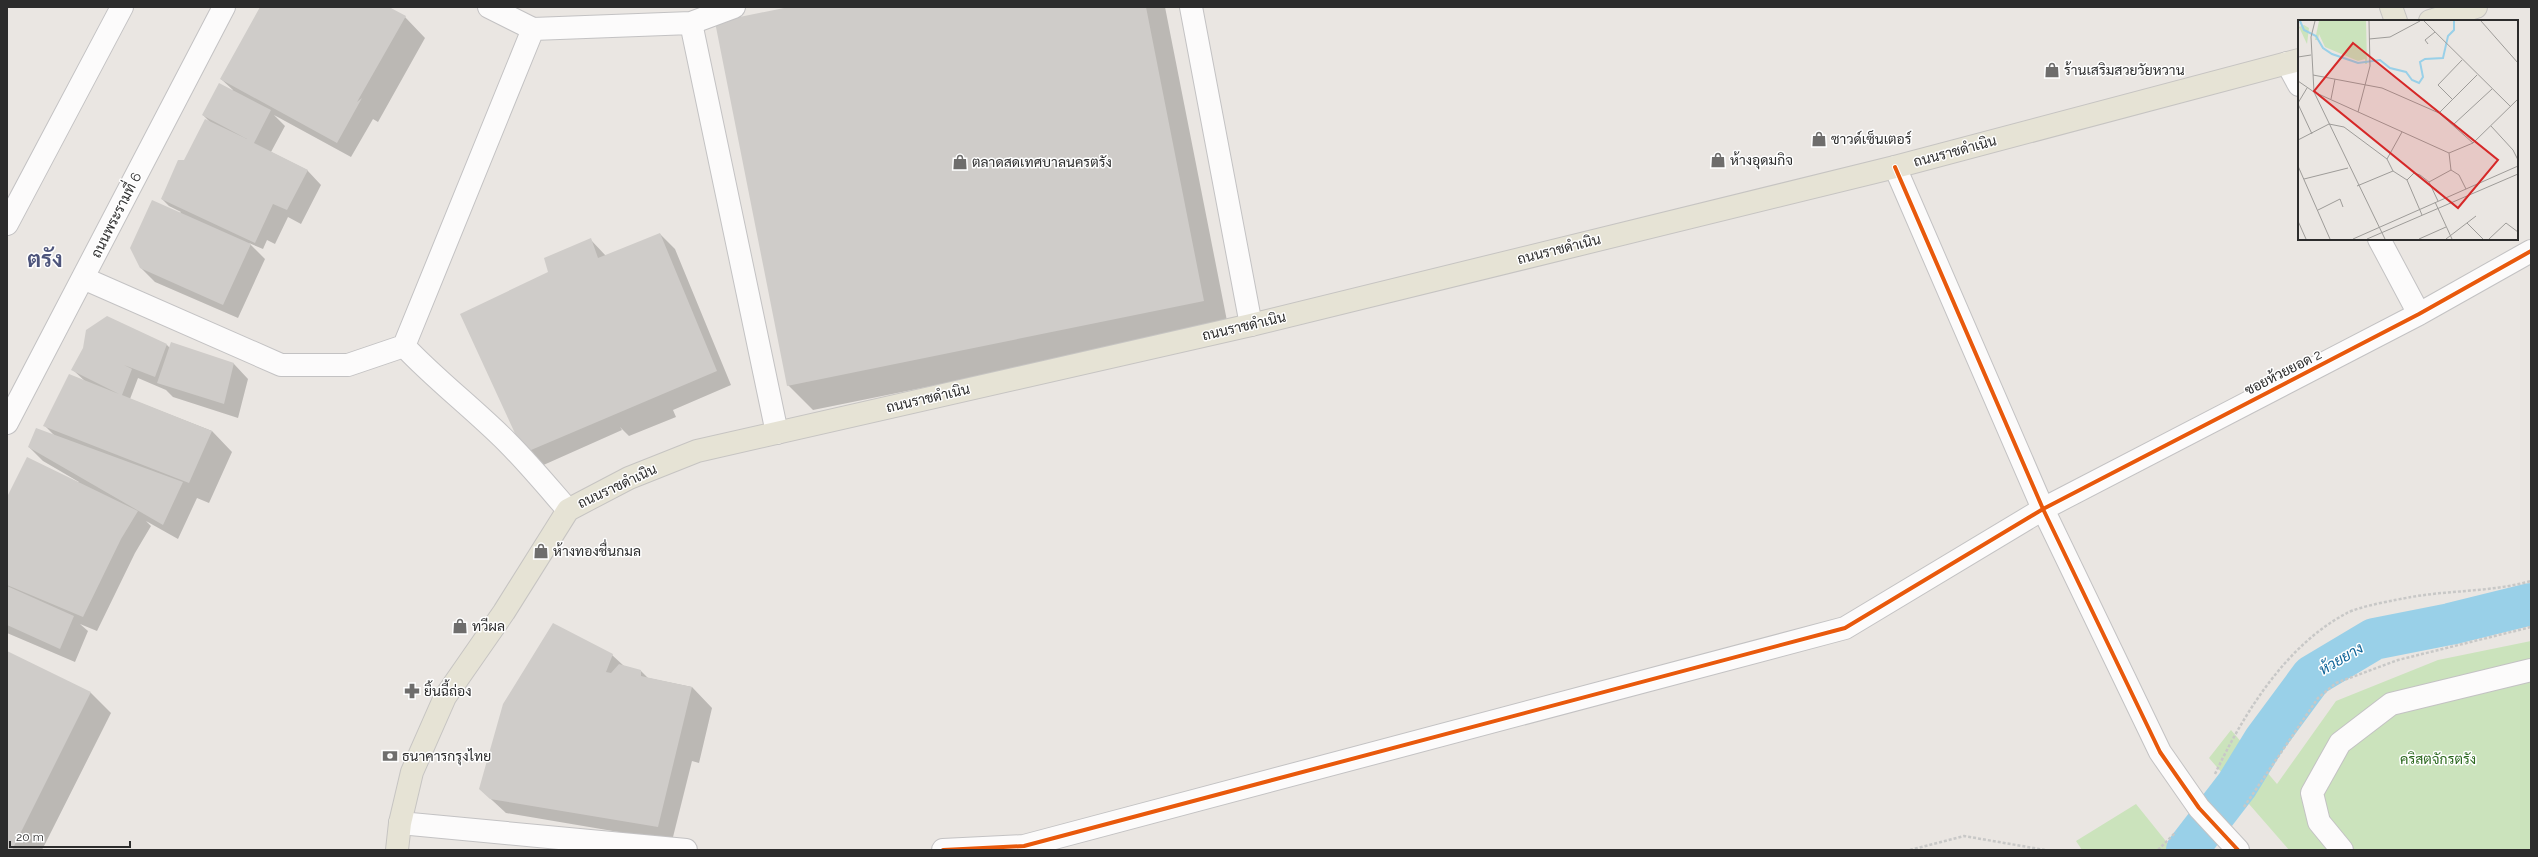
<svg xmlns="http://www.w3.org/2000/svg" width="2538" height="857" font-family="Raleway,Sarabun,sans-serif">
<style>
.green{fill:#cbe3bc}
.shadow{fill:#0003}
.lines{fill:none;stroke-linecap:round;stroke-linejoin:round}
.canal{stroke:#99d0e8;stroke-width:42}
.building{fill:#cfccc9}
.minor-casing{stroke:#c3c2c3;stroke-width:24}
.major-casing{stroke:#c6c4c2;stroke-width:24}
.path{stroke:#c8c8c7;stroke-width:2.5;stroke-dasharray:3 2;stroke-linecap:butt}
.minor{stroke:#fcfbfb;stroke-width:22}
.major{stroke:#e6e3d5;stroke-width:22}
.cycleway-casing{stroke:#fff;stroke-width:6}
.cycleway{stroke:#e8590c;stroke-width:4}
.labels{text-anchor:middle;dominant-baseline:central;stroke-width:3;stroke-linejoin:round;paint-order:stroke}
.poi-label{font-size:14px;fill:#2c2c2c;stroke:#fff;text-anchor:start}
.street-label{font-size:14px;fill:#2c2c2c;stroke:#fff}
.park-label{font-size:14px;fill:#2a671d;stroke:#fff}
.water-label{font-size:15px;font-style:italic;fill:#126699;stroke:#fff}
.town-label{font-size:22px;font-weight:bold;fill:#4d547b;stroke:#fff}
.inset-river{fill:none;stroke:#99d0e8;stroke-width:2}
.inset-road{fill:none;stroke:#9e9c99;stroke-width:1}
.view{fill:#d62828;fill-opacity:0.15;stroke:#d62828;stroke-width:2}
.inset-edge{fill:none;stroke:#2c2c2c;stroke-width:2}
</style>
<rect width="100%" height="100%" fill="#eae6e2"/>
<!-- green -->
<path class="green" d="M 2531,641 L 2531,850 L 2289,850 L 2209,758 L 2231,730 L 2277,784 L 2336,701 L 2438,660 Z
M 2136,804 L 2173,850 L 2082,850 L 2076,841 Z"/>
<!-- shadow -->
<path class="shadow" d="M 261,7 L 387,7 L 405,17 L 425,38 L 378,122 L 373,119 L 351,157 L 274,115 L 285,126 L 271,152 L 307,170 L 321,185 L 301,224 L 288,217 L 275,244 L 267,240 L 263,249 L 249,243 L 265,259 L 238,318 L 155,282 L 140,267 L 180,213 L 181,212 L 169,206 L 162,199 L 185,161 L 212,124 L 203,115 L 233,90 L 221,79 Z
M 794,7 L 1165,7 L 1228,326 L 813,410 L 788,385 Z
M 660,234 L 675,249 L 731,385 L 673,410 L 676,417 L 629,436 L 620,427 L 622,430 L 539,467 L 525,452 L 548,273 L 590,239 L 606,256 Z
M 167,345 L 170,348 L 234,364 L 248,379 L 238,418 L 173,397 L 166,390 L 138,378 L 130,399 L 212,431 L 232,452 L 209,503 L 197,498 L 178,539 L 146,521 L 151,526 L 135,553 L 97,631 L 80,624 L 88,631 L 75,662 L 7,633 L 7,501 L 79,482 L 43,461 L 29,447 L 55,436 L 45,426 L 86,382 L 73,370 Z
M 7,652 L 91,693 L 111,713 L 42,850 L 7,850 Z
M 612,655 L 624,666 L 641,671 L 648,678 L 692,687 L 712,708 L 699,763 L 692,761 L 672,841 L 506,813 L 480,789 Z"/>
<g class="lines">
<!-- canal -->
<path class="canal" d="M 2187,850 L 2237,785 L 2264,741 L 2312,676 L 2374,639 L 2450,624 L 2531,604"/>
</g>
<!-- building -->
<path class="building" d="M 260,7 L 389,7 L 406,16 L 357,102 L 362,98 L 337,143 L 220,79 Z
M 789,7 L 1146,7 L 1204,301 L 787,386 L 715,22 Z
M 219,83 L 271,110 L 254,143 L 308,170 L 287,210 L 273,204 L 255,243 L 161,199 L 178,160 L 184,160 L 205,119 L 247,139 L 202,115 Z
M 152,200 L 251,244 L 223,305 L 140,268 L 130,248 Z
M 660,233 L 717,371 L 524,453 L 460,314 L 548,272 L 544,258 L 591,238 L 598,258 Z
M 107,316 L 167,344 L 155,377 L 124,365 L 132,369 L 122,395 L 212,431 L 189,483 L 43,426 L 69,374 L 119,394 L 71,370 L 83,348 L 86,330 Z
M 171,342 L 234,363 L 224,404 L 157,383 Z
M 36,428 L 183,482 L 163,525 L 28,447 Z
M 27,457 L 138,511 L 121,539 L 83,617 L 7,585 L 7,497 Z
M 7,586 L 74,616 L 60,649 L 7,625 Z
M 553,623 L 613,654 L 606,672 L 611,673 L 619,664 L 641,670 L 641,676 L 692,687 L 658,827 L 490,799 L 479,789 L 503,704 Z
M 7,651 L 91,692 L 12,850 L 7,850 Z"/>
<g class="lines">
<!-- minor casing -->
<g class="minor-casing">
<path id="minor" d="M 489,7 L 533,29 L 691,23 L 734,7
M 1191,7 L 1251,325
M 691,23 L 777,433
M 2287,63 L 2299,85
M 1895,167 L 2043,509 L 2160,752 L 2199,808 L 2238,850
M 7,224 L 122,7
M 2379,239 L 2419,314
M 83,278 L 281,365 L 348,365 L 404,346 C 436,380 473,408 507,442 C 528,463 548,487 568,510
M 404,346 L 533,29
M 7,423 L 224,7
M 400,823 L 686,850
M 943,850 L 1024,846 L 1845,628 L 2043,509 L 2419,314 L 2531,251
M 2342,850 L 2319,822 L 2312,793 L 2340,743 L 2391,704 L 2531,670"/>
</g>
<!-- major casing -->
<g class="major-casing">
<path id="major" d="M 2391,7 L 2396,21
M 2430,21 L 2476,7
M 397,850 L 400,823 L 412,772 L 445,697 L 504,612 L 568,510 L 629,478 L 697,451 L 1251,325 L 1895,167 L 2299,60"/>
</g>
<!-- path -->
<path class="path" d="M 2215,774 C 2244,713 2286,645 2347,613 C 2360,606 2396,600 2411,597 C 2451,590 2492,592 2531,581
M 2244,807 L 2318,698 L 2336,683 L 2398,660 L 2531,627
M 1910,850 L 1964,836 L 2045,850
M 2158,850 L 2176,832"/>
<!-- minor -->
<use href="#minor" class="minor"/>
<!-- major -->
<use href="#major" class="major"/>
<!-- cycleway casing -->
<g class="cycleway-casing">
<path id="cycleway" d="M 1895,167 L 2043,509 L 2160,752 L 2199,808 L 2238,850
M 943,850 L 1024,846 L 1845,628 L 2043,509 L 2419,314 L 2531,251"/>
</g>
<!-- cycleway -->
<use href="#cycleway" class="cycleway"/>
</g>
<!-- icons -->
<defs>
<g id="shop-bare" transform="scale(1.2)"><path d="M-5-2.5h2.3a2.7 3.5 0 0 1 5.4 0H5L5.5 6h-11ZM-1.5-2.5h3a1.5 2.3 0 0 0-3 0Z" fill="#6e6d6c" stroke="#fff" stroke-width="2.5" paint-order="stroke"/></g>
<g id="pharmacy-bare" transform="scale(1.2)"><path d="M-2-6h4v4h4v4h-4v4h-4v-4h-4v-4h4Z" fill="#6e6d6c" stroke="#fff" stroke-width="2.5" paint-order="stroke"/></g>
<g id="bank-bare" transform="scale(1.2)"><path d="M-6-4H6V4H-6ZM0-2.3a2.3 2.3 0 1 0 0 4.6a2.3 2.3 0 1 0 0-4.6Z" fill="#6e6d6c" stroke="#fff" stroke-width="2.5" paint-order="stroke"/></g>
</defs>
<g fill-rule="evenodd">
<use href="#shop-bare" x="2052" y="70"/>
<use href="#shop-bare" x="1819" y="139"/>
<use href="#shop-bare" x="1718" y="160"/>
<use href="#shop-bare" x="960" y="162"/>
<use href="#shop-bare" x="541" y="551"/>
<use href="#shop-bare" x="460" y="626"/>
<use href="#pharmacy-bare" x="412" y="691"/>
<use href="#bank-bare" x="390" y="756"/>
</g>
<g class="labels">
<!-- poi labels -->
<g class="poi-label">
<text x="2064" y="70">ร้านเสริมสวยวัยหวาน</text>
<text x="1831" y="139">ซาวด์เซ็นเตอร์</text>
<text x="1730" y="160">ห้างอุดมกิจ</text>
<text x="972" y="162">ตลาดสดเทศบาลนครตรัง</text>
<text x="553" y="551">ห้างทองชื่นกมล</text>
<text x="472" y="626">ทวีผล</text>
<text x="424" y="691">ยิ้นฉี้ถ่อง</text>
<text x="402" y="756">ธนาคารกรุงไทย</text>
</g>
<!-- street labels -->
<g class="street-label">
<text transform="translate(1955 151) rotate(-15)">ถนนราชดำเนิน</text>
<text transform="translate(116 215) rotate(-63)">ถนนพระรามที่ 6</text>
<text transform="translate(1559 249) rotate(-14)">ถนนราชดำเนิน</text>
<text transform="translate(1244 326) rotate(-13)">ถนนราชดำเนิน</text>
<text transform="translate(2283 372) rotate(-27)">ซอยห้วยยอด 2</text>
<text transform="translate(928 398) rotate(-13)">ถนนราชดำเนิน</text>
<text transform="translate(617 486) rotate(-25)">ถนนราชดำเนิน</text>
</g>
<!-- park labels -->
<g class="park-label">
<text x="2438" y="759">คริสตจักรตรัง</text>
</g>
<!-- water labels -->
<g class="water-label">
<text transform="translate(2341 659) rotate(-30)">ห้วยยาง</text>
</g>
<!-- town labels -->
<g class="town-label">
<text x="45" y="259">ตรัง</text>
</g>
</g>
<!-- overview -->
<g transform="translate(2298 20)">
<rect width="220" height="220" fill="#eae6e2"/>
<path d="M 21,1 L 68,1 L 69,44 L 67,44 L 67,39 L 60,41 L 27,27 L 21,14 L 20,20 L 17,20 ZM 6,5 L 11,8 L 9,24 L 1,7 Z" fill="#cbe3bc"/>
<path class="inset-river" d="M 2,1 L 6,10 L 18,16 L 25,28 L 34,34 L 60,43 L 82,40 L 92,48 L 108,52 L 114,60 L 121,63 L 125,57 L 122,42 L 127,39 L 145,38 L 150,16 L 156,10 L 156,1"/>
<path class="inset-road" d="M 17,1 L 13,17 L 16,72 L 87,219M 126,1 L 213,87M 183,1 L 220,43M 71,19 L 92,17 L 122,1M 130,24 L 127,20 L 137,12M 0,37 L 13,35M 15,55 L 84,68 L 141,93 L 175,123M 0,61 L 16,72 L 151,133 L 175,123 L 220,79M 33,79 L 37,59M 154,79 L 140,65 L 164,40M 0,83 L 9,68M 0,84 L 14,114M 60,92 L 72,46 L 71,1M 141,93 L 179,55M 156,104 L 194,69M 193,106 L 215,130 L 220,140M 0,120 L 31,104 L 46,107 L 89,139 L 95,151 L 109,160 L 124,195M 151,133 L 153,150 L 161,155 L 168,169M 89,139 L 104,112M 0,146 L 32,219M 6,159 L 50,148M 109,160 L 116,153 L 122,155 L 131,162 L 140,181M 131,162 L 153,150M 59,166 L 95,151M 137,182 L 154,219M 20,190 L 42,179 L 45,187M 0,201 L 8,219M 169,203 L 185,219M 55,219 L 220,146M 69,219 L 220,154M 121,219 L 148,207M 148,219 L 178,196M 191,219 L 208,203 L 220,212"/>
<path class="view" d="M 55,23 L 200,140 L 160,188 L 16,71 Z"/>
<rect width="220" height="220" class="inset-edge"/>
</g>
<!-- border -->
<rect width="2538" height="857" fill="none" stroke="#2c2c2c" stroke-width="16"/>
<!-- scale -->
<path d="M10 841v6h120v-6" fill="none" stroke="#2c2c2c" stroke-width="2"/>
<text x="16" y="841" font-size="12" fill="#2c2c2c" stroke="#ffffff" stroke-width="3" paint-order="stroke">20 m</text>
</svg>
